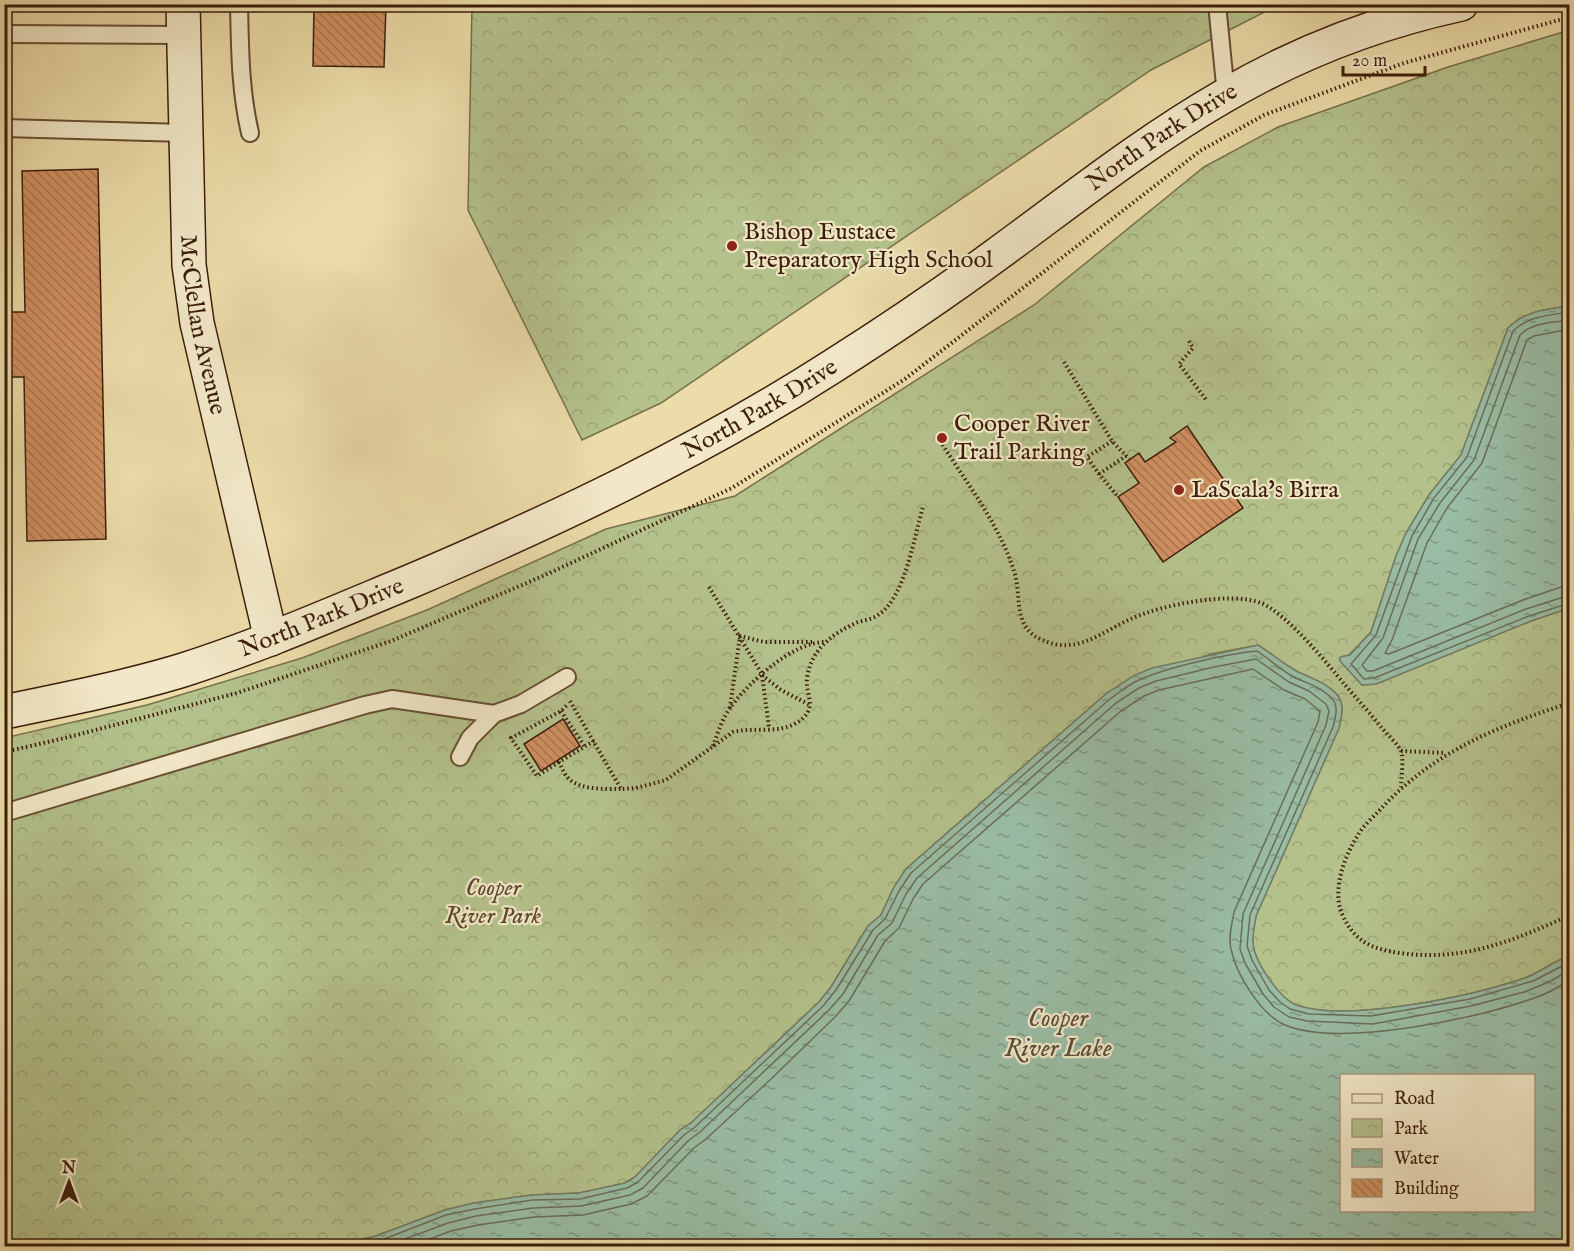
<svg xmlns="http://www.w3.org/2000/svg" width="1574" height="1251" font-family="'IM FELL English',serif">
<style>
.park{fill:url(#park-crowns);stroke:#78704b;stroke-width:1.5}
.water{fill:url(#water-ripples);stroke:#747d67;stroke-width:1.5;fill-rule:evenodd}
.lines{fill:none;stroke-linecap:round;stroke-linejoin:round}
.shore{stroke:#6b6d58;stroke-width:1.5}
.building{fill:url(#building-back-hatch);stroke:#3d1e0b;stroke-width:1.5}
.lane-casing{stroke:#684e32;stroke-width:20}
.secondary-casing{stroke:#3d1e0b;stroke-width:36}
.path{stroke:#3d1e0b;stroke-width:4;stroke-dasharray:1.5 3;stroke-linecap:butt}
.lane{stroke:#f2e8c7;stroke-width:16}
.secondary{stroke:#f2e8c7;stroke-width:33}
.poi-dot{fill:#8f2418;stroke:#f2e8c7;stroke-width:2}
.labels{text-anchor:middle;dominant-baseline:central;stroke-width:4.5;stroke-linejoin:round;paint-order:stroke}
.street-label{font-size:24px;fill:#3d1e0b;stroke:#f2e8c7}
.poi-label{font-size:24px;fill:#3d1e0b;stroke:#f2e8c7;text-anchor:start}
.park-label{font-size:24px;font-style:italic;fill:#5b472b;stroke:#f2e8c7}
.water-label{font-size:26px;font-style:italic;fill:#594d39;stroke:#f2e8c7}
</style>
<defs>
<pattern id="park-crowns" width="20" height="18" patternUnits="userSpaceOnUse" patternTransform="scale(1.5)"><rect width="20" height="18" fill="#b4c18b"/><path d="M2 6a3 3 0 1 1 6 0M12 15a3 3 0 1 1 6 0" fill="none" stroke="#9ca577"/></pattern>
<pattern id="water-ripples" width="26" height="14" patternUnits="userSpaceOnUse" patternTransform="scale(1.5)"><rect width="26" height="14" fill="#99bca4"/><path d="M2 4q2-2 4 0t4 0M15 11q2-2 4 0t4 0" fill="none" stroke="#7e9884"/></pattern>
<pattern id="building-back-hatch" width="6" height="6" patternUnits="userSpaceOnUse" patternTransform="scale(1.5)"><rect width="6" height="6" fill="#d09061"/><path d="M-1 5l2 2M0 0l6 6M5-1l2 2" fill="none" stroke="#aa754e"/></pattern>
</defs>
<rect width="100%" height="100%" fill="#ebdca9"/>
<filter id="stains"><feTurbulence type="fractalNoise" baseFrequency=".00333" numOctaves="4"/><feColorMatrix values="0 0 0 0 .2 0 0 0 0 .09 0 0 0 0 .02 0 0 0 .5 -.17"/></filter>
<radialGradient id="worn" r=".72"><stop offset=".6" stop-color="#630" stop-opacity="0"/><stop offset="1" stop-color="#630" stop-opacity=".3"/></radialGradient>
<!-- park -->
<path class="park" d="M 472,5 L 1278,5 L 1151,70 L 661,403 L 582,440 L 468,210 Z
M 1563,32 L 1569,32 L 1569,306 C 1546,309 1525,311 1508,328 L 1461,455 L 1429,495 L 1406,533 L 1396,556 L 1371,632 L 1349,655 L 1341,657 L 1340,660 L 1362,685 L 1376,684 L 1531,621 L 1569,608 L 1569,956 C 1554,961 1541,972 1525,978 C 1472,996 1347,1023 1296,1005 C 1279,998 1254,961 1253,943 C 1252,934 1255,924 1256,916 L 1339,728 C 1341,718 1345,706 1338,696 C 1329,684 1310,678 1298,672 C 1284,664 1271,654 1258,645 L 1211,654 L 1107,693 L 906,869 L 894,887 L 881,915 L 868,926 L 831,987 L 819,1002 L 691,1123 L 680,1130 L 635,1177 L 625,1183 L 579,1193 L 532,1195 L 474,1203 L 445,1210 L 376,1236 L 332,1246 L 5,1246 L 4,738 L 147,705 L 302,658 L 427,610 L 606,529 L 735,496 L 1034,305 L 1204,167 L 1278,127 L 1448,67 Z"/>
<!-- water -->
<path class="water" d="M 1569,306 L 1569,608 L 1531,621 L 1376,684 L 1362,685 L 1340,661 L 1340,657 L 1350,655 L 1371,632 L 1396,556 L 1406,533 L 1429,495 L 1461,455 L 1508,328 C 1525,311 1546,309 1569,306 Z
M 1258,645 C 1271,653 1284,665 1298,672 C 1311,678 1329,684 1338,696 C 1345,706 1341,718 1339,728 L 1256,916 C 1255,924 1252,934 1253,943 C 1254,961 1279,998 1296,1005 C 1347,1023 1472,996 1525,978 C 1541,972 1554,961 1569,956 L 1569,1246 L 332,1246 L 376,1236 L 445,1210 L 474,1203 L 532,1195 L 579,1193 L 625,1183 L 635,1177 L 680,1130 L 691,1123 L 819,1002 L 831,987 L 868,926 L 881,915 L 894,887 L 906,869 L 1107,693 L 1133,676 L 1152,668 ZM 1342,1076 L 1534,1076 L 1534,1210 L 1342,1210 Z"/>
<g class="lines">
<!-- shore -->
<path class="shore" d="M 1570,312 C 1550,315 1528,316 1513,331 L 1467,457 L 1434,498 L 1412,536 L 1376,635 L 1351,664 L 1364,679 L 1374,678 L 1529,616 L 1570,603
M 1570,320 C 1553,322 1531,323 1520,335 L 1474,460 L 1440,503 L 1418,539 L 1383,638 L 1362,665 L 1367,671 L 1373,671 L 1526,609 L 1570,595
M 1570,329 L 1534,336 L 1527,340 L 1482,463 L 1447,508 L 1427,543 L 1392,640 L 1385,653 L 1389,654 L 1523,600 L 1561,587 L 1570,586
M 357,1246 L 379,1241 L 446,1215 L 475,1209 L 532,1200 L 580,1199 L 627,1188 L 638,1182 L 684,1135 L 695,1127 L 823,1006 L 836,990 L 873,930 L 885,919 L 899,891 L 911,873 L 1111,698 C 1120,692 1129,684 1139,680 C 1168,667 1226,654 1257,651 C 1269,659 1280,669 1292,676 C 1305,683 1323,687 1333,700 C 1339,708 1335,718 1333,727 L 1250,915 L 1247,946 L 1252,960 L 1269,990 L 1280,1002 L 1290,1009 L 1309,1014 L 1371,1016 L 1470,999 L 1533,981 L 1570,962
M 386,1246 L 448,1223 L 476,1216 L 533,1208 L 581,1206 L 630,1195 L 643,1188 L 688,1141 L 700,1132 L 829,1010 L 843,994 L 878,935 L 892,923 L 906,894 L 917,878 L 1116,703 L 1139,688 L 1156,681 L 1214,667 L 1256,659 L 1289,682 L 1309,691 L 1326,704 L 1329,711 L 1326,725 L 1243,914 L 1240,949 L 1245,963 L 1263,994 L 1274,1007 L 1289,1017 L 1307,1021 L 1373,1024 L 1471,1006 L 1524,992 L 1549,982 L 1570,970
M 411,1246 L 451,1231 L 478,1225 L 534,1217 L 583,1215 L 631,1204 L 647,1196 L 694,1148 L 706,1139 L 771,1079 L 835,1017 L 849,1001 L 885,941 L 899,928 L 913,899 L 923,884 L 1121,711 L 1144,696 L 1159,690 L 1253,669 L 1284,690 L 1305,699 L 1320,711 L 1318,722 L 1234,912 C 1232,924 1228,937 1231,949 C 1236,974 1261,1015 1285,1025 C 1340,1048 1481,1018 1537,997 C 1549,993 1559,987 1570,980"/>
</g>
<!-- building -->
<path class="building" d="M 314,4 L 386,4 L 384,67 L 313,66 Z
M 98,169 L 106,539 L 27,541 L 24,377 L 4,377 L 4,312 L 25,312 L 22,171 Z
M 1187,426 L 1243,508 L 1163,562 L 1118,497 L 1139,483 L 1125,463 L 1139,453 L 1145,462 L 1176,442 L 1170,438 Z
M 563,719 L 580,746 L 541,771 L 524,744 Z"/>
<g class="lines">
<!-- lane casing -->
<g class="lane-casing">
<path id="lane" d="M 239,4 C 240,48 240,90 250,133
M 1217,4 L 1226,95
M 4,34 L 184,35
M 4,128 L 185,133
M 460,757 L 470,738 L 494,714
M 4,813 L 365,705 L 392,699 L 494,714 L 521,704 L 567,677"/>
</g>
<!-- secondary casing -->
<g class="secondary-casing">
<g id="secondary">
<path id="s1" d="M 183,4 L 189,265 L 197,323 L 271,639"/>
<path id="s2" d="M 4,712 C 63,700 123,688 180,671 C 259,646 334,613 409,582 C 555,520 699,452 833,366 C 888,331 943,294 996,255 C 1070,201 1144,142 1224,96 C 1297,53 1378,22 1461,4"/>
</g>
</g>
<!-- path -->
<path class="path" d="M 1189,341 L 1193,348 L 1179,364 L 1207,401
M 1064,362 L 1112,441 L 1130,460
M 940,441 C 966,482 999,524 1014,571 C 1022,594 1012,626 1040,639 C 1077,657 1102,631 1133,618 C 1162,605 1231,591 1261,603 C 1287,614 1327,663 1345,685 C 1359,701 1373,717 1386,733 C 1391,738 1398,745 1401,751 C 1404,757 1401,778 1401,787
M 1112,441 L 1087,457 L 1099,474 L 1118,497
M 1099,474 L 1126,456
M 709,587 L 762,674 L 769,728
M 762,675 L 781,690 L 810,705
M 570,701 L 621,789 L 636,788 L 666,780 L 733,732 C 752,727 778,734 796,723 C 820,709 805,695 807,679 C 808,671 810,664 814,657 C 824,640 839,631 856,623 C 863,620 871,620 878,615 C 905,598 914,537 923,507
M 1570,703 C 1497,726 1431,753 1379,811 C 1372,818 1363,826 1358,835 C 1344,857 1331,891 1343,916 C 1355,942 1372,949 1400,953 C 1463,962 1513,941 1570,915
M 730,708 L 740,636 L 764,642 L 815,642
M 561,711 L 585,747
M 594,741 L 559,762 C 562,768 564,774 569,779 C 581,790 605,789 621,789
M 713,746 C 717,735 721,722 728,711 C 745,685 792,642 825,642
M 1401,751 L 1446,753
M 4,752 L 65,738 L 237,693 L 391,641 L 543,576 L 732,488 L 905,379 L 1200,151 L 1264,115 L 1404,63 L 1570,17
M 559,762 L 537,776 L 511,738 L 561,711 L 567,705"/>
<!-- lane -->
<use href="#lane" class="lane"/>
<!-- secondary -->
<use href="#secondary" class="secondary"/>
</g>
<!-- markers -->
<g class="poi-dot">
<circle cx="732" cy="246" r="6"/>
<circle cx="942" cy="438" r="6"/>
<circle cx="1179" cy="490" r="6"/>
</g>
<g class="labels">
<!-- street labels -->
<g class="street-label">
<text stroke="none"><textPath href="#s2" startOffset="1304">North Park Drive</textPath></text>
<text stroke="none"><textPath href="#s1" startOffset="322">McClellan Avenue</textPath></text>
<text stroke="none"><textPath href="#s2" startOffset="818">North Park Drive</textPath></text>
<text stroke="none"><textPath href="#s2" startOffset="332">North Park Drive</textPath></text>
</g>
<!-- poi labels -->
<g class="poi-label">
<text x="744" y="232">Bishop Eustace<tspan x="744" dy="28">Preparatory High School</tspan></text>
<text x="954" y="424">Cooper River<tspan x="954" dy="28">Trail Parking</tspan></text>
<text x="1191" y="490">LaScala's Birra</text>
</g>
<!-- park labels -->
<g class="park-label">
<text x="493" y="888">Cooper<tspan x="493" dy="28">River Park</tspan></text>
</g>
<!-- water labels -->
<g class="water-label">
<text x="1058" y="1018">Cooper<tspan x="1058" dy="30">River Lake</tspan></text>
</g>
</g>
<!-- margin -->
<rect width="1574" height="1251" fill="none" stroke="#ebdca9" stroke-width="24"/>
<rect x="6" y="6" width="1562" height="1239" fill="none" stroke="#3d1e0b" stroke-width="3"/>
<rect x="12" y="12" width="1550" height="1227" fill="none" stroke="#3d1e0b" stroke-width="1.5"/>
<!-- legend -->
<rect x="1340" y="1074" width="195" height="138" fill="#f2e8c7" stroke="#aa977c" stroke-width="1.5"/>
<rect x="1352" y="1094" width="30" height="9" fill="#f2e8c7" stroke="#aa977c" stroke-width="1.5"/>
<text x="1394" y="1104" font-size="18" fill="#3d1e0b">Road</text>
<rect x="1352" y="1119" width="30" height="18" fill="url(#park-crowns)" stroke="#aa977c" stroke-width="1.5"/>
<text x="1394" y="1134" font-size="18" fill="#3d1e0b">Park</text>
<rect x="1352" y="1149" width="30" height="18" fill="url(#water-ripples)" stroke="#aa977c" stroke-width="1.5"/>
<text x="1394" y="1164" font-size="18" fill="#3d1e0b">Water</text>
<rect x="1352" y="1179" width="30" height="18" fill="url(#building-back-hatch)" stroke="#aa977c" stroke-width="1.5"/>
<text x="1394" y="1194" font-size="18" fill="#3d1e0b">Building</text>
<!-- north arrow -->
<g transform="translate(69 1182)" stroke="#f2e8c7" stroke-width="4.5" paint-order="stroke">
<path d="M0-4.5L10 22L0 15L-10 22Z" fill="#3d1e0b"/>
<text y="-9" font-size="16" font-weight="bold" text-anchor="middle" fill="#3d1e0b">N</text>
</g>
<!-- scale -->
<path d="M1343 66v9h82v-9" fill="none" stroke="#3d1e0b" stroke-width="3"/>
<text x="1352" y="66" font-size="18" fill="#3d1e0b" stroke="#f2e8c7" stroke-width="4.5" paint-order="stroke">20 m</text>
<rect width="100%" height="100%" filter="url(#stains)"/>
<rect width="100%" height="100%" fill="url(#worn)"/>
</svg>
